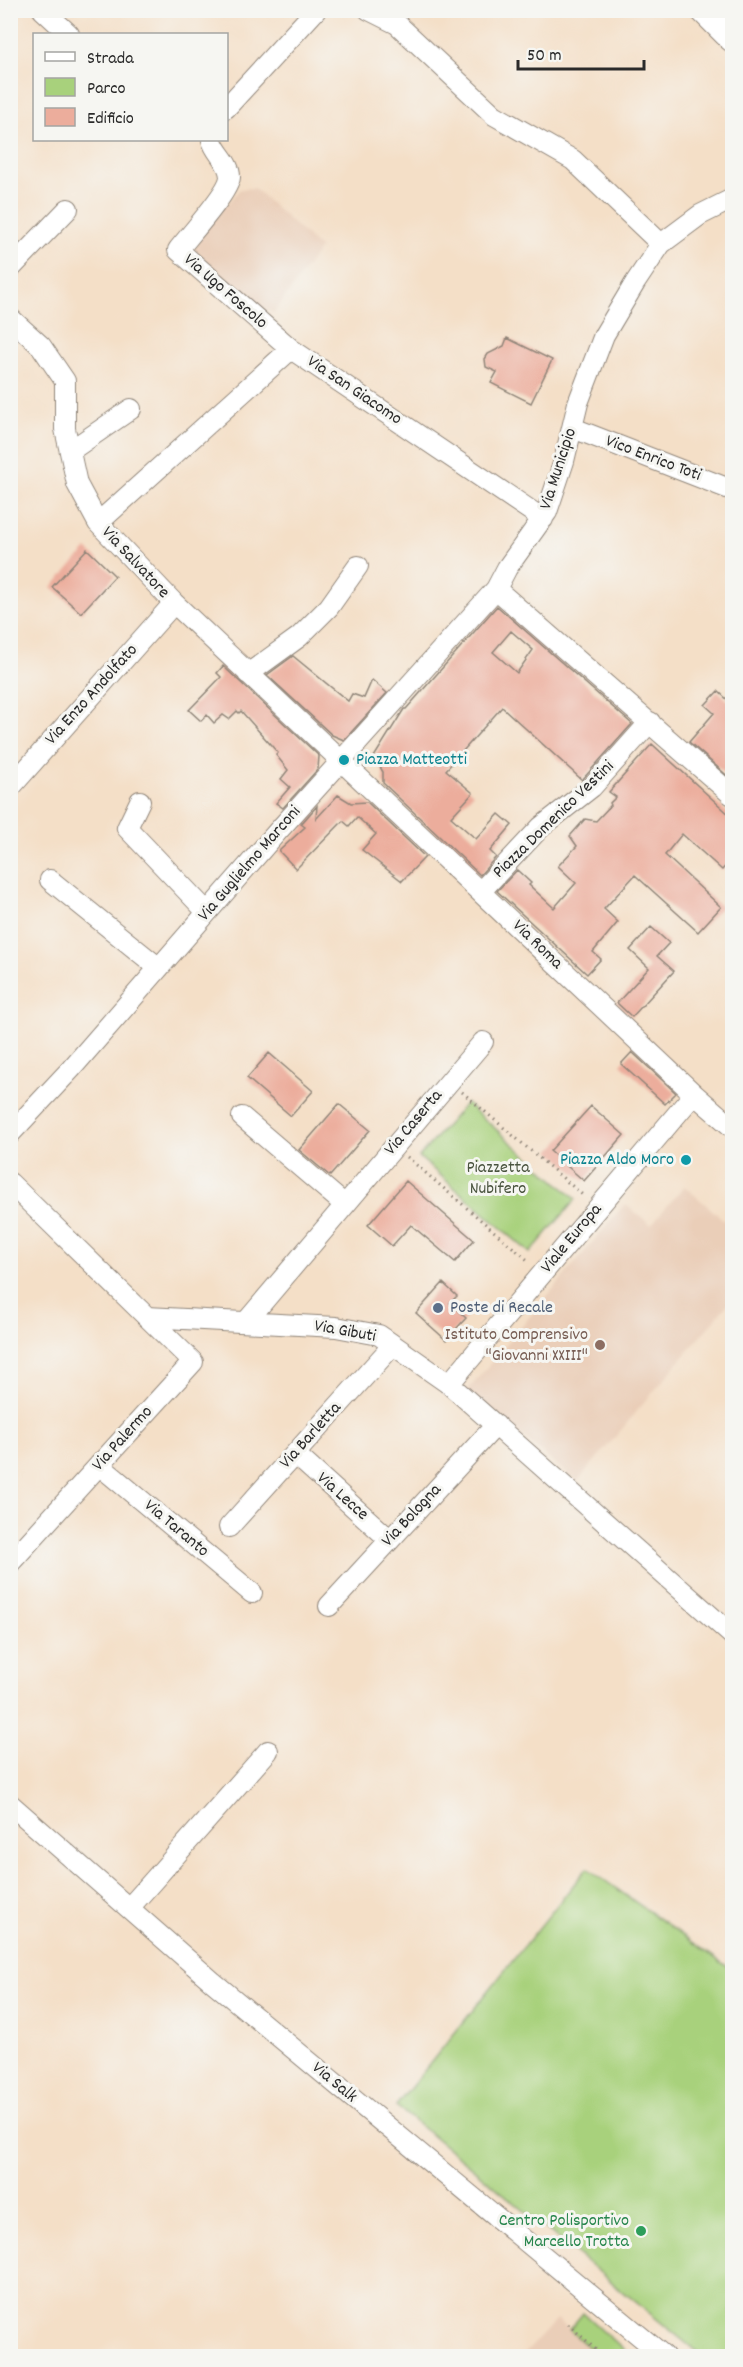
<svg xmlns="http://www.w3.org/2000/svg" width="743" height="2367" font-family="Dekko,sans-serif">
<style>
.built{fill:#eaceb8}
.green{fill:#a8d17c;stroke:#6a7e54;stroke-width:1.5}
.building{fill:#ecad9c;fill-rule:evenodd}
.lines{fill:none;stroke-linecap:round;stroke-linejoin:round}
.street-casing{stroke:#908579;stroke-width:22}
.secondary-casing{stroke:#908579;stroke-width:29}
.path{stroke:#908579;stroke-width:3;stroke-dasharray:1.5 4.5;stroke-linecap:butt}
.street{stroke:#fff;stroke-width:20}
.secondary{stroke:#fff;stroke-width:27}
.culture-dot{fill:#0f9aa8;stroke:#f6f6f2;stroke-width:2}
.service-dot{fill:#5c6f8a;stroke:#f6f6f2;stroke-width:2}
.education-dot{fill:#8d6e63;stroke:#f6f6f2;stroke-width:2}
.leisure-dot{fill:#2e9e5b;stroke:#f6f6f2;stroke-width:2}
.labels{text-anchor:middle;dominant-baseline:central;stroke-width:6;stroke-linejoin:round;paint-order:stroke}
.street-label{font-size:18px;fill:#2b2b2b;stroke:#f6f6f2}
.culture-label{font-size:18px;fill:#0d838f;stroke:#f6f6f2;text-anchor:start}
.park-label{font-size:18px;fill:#4a543f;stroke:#f6f6f2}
.service-label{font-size:18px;fill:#4e5e75;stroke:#f6f6f2;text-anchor:start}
.education-label{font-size:18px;fill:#785e54;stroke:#f6f6f2;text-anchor:end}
.leisure-label{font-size:18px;fill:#27864d;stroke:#f6f6f2;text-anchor:end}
</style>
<rect width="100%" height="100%" fill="#f6f6f2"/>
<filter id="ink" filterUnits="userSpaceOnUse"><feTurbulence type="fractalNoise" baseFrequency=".0167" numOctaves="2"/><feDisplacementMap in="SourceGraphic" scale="12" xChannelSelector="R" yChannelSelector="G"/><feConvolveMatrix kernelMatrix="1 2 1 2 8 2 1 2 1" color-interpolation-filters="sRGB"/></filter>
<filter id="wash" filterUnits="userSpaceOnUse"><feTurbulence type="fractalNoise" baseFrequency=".008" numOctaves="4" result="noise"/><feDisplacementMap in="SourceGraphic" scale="24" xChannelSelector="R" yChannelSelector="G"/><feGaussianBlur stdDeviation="1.35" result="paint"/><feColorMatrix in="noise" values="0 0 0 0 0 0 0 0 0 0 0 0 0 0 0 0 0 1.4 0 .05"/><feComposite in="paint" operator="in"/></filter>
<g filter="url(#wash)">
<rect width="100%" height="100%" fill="#f4dfc7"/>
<!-- built -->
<path class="built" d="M 254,188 L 320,248 L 274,313 L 257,306 L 195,254 L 192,244 L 240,189 Z
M 684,1186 L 732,1227 L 732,1299 L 577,1482 L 467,1391 L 625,1204 L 651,1225 Z
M 557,2319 L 599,2356 L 523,2356 Z"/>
<!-- green -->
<path class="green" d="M 466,1103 L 576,1199 L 530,1253 L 419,1157 Z
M 587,1868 L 732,1970 L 732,2356 L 702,2356 L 396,2106 Z
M 583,2313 L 630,2356 L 599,2356 L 569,2330 Z"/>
<g id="blocks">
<!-- building -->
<path class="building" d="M 507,338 L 552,360 L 531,403 L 491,383 L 497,372 L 486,367 L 485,359 L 488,354 L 504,346 Z
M 87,549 L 115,576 L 81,613 L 52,587 Z
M 497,606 L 632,724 L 582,780 L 502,707 L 446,770 L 473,793 L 451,817 L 476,839 L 499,814 L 512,825 L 490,851 L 496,857 L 480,875 L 383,783 L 383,772 L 374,757 L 404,709 L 406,709 ZM 511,631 L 533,650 L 517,673 L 493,652 Z
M 293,656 L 348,701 L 352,694 L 364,698 L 372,680 L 387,693 L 344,740 L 332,735 L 267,675 Z
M 223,666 L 319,756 L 318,769 L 283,808 L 276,803 L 290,787 L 281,779 L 288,770 L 276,755 L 278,753 L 241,711 L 239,713 L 237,711 L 229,719 L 223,715 L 214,723 L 207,715 L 201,721 L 189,710 L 221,677 L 217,673 Z
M 718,691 L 732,704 L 732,780 L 689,742 L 714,713 L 705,705 Z
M 652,744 L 732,817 L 732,859 L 722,870 L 682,834 L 665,855 L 721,907 L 698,932 L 635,875 L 604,909 L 618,922 L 593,952 L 601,959 L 587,974 L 497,891 L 517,870 L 531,883 L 529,885 L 554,908 L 576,883 L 558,866 L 577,846 L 570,836 L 585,819 L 596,821 L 611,805 L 610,803 L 616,797 L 609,792 Z
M 338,795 L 351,803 L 367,802 L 425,857 L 402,881 L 362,850 L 376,834 L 357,817 L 349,826 L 343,821 L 296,869 L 279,851 L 305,827 L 301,824 L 317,806 L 316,819 Z
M 651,927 L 669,943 L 657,956 L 674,971 L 632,1017 L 617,1003 L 649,968 L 630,950 Z
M 632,1052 L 676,1093 L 665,1104 L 621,1064 Z
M 269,1053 L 313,1091 L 291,1116 L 247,1078 Z
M 339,1104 L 370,1130 L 330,1176 L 299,1150 Z
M 591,1106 L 624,1135 L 584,1181 L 550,1151 Z
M 406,1181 L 474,1240 L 455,1262 L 411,1225 L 392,1246 L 368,1225 Z
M 443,1283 L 457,1296 L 450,1303 L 466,1318 L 446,1340 L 416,1313 Z"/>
</g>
</g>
<g filter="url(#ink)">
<use href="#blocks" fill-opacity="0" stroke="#908579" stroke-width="1.5"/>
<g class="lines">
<!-- street casing -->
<g class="street-casing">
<path id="street" d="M 43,10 L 69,34
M 369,10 L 397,24 L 494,115 L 573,160 L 661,244
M 226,108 L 316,10
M 212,140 C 215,153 230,162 230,177 C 229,192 188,237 178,250 L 291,349
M 10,269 L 68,209
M 10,318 L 41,346 L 65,381 L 65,429 L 77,484 L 98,523 L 174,603 L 694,1094 L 732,1127
M 573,428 L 732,490
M 70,451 L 131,409
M 98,523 L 291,349 L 543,519
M 496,589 L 732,795
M 248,674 L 299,637 L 329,607 L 358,566
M 10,788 L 174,603
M 140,801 L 127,828 L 207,912
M 50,880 L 159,968
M 481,891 L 541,827 L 592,787 L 650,722
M 242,1117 L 345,1205
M 10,1134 L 71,1069 L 278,831 L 496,589 L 507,568 L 547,512 L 564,461 L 578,403 L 604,335 L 635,283 L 661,244 L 700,215 L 732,199
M 10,1183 L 193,1362 L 10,1563
M 147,1317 L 336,1327 L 379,1335 L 449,1384 L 732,1635
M 246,1322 L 483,1042
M 449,1384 L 694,1094
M 295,1454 L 390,1540
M 99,1465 L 252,1593
M 229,1527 L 393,1345
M 329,1606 L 496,1425
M 10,1804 L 213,1982 L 664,2356
M 129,1908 L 268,1751"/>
</g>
<!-- secondary casing -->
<g class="secondary-casing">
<path id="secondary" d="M 704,10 L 732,38"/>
</g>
<!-- path -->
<path class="path" d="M 462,1092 L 585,1197
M 407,1157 L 530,1262
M 568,2324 L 603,2356"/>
<!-- street -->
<use href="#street" class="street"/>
<!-- secondary -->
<use href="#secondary" class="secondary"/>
</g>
</g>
<!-- markers -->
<g class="culture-dot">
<circle cx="344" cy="760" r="6"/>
<circle cx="686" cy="1160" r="6"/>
</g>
<circle class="service-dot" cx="438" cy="1308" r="6"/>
<circle class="education-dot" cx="600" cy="1345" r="6"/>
<circle class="leisure-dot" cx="641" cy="2231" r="6"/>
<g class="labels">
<!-- street labels -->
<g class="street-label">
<text transform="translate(225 292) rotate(41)">Via Ugo Foscolo</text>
<text transform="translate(354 391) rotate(34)">Via San Giacomo</text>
<text transform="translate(653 459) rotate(21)">Vico Enrico Toti</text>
<text transform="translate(559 469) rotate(-72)">Via Municipio</text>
<text transform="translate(135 563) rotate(47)">Via Salvatore</text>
<text transform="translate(92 695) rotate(-48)">Via Enzo Andolfato</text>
<text transform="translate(554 820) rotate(-44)">Piazza Domenico Vestini</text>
<text transform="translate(250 864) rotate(-49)">Via Guglielmo Marconi</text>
<text transform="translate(537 945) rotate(44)">Via Roma</text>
<text transform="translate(414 1123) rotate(-50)">Via Caserta</text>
<text transform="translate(572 1239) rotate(-50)">Viale Europa</text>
<text transform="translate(345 1332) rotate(10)">Via Gibuti</text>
<text transform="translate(311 1436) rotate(-48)">Via Barletta</text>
<text transform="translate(123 1439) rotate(-48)">Via Palermo</text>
<text transform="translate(342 1497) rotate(42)">Via Lecce</text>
<text transform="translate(412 1516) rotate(-47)">Via Bologna</text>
<text transform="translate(176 1529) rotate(40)">Via Taranto</text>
<text transform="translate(334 2083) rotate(40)">Via Salk</text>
</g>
<!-- culture labels -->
<g class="culture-label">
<text x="356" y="760">Piazza Matteotti</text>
<text x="674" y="1160" text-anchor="end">Piazza Aldo Moro</text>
</g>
<!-- park labels -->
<g class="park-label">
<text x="498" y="1168">Piazzetta<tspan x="498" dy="21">Nubifero</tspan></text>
</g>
<!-- service labels -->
<g class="service-label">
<text x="450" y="1308">Poste di Recale</text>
</g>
<!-- education labels -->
<g class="education-label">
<text x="588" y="1335">Istituto Comprensivo<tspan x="588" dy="21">"Giovanni XXIII"</tspan></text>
</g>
<!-- leisure labels -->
<g class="leisure-label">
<text x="629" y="2221">Centro Polisportivo<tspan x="629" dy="21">Marcello Trotta</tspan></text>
</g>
</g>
<!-- margin -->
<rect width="743" height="2367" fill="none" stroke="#f6f6f2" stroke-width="36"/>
<!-- legend -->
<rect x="33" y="33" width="195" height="108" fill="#f6f6f2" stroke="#a5a5a2" stroke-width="1.5"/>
<rect x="45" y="52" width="30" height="9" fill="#ffffff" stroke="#a5a5a2" stroke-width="1.5"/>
<text x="87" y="63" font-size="18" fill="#2b2b2b">Strada</text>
<rect x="45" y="78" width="30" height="18" fill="#a8d17c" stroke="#a5a5a2" stroke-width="1.5"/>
<text x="87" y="93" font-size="18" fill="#2b2b2b">Parco</text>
<rect x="45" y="108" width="30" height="18" fill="#ecad9c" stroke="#a5a5a2" stroke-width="1.5"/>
<text x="87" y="123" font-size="18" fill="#2b2b2b">Edificio</text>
<!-- scale -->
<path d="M518 60v9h126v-9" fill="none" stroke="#2b2b2b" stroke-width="3"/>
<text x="527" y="60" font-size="18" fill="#2b2b2b" stroke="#f6f6f2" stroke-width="4.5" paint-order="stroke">50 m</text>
</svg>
